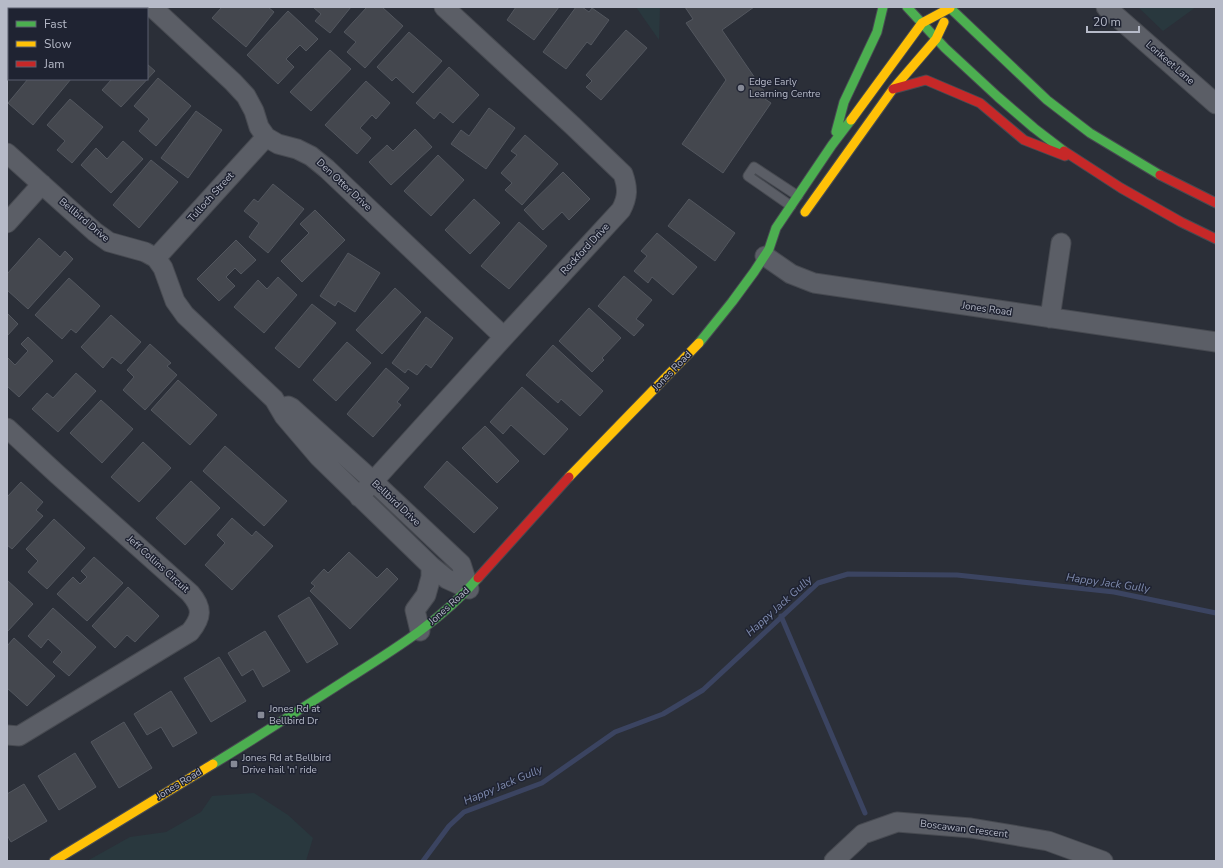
<svg xmlns="http://www.w3.org/2000/svg" width="1223" height="868" font-family="'Nunito Sans',sans-serif">
<style>
.green{fill:#29383e}
.lines{fill:none;stroke-linecap:round;stroke-linejoin:round}
.stream{stroke:#3b4461;stroke-width:5}
.building{fill:#44474e;stroke:#53575f}
.lane-casing{stroke:#474a51;stroke-width:11}
.street-casing{stroke:#474a51;stroke-width:21}
.fast-casing{stroke:#474a51;stroke-width:11}
.slow-casing{stroke:#474a51;stroke-width:11}
.jam-casing{stroke:#474a51;stroke-width:11}
.lane{stroke:#5b5e66;stroke-width:9}
.street{stroke:#5b5e66;stroke-width:19}
.fast{stroke:#4caf50;stroke-width:9}
.slow{stroke:#ffc107;stroke-width:9}
.jam{stroke:#c62828;stroke-width:9}
.poi-dot{fill:#858996;stroke:#1f2332;stroke-width:1.5}
.labels{text-anchor:middle;dominant-baseline:central;stroke-width:3;stroke-linejoin:round;paint-order:stroke}
.street-label{font-size:10px;fill:#b6bac8;stroke:#1f2332}
.poi-label{font-size:10px;fill:#b6bac8;stroke:#1f2332;text-anchor:start}
.water-label{font-size:11px;font-style:italic;fill:#7f8bae;stroke:#1f2332}
</style>
<rect width="100%" height="100%" fill="#2b2f38"/>
<!-- green -->
<path class="green" d="M 636,7 L 660,7 L 659,40 Z
M 1138,7 L 1196,7 L 1163,31 Z
M 254,793 L 288,815 L 313,838 L 306,861 L 87,861 L 130,837 L 166,832 L 201,812 L 212,796 Z"/>
<g class="lines">
<!-- stream -->
<path class="stream" d="M 781,616 L 865,813
M 423,861 L 449,826 L 464,812 L 542,783 L 615,732 L 663,714 L 703,690 L 818,583 L 848,574 L 957,575 L 1114,592 L 1216,613"/>
</g>
<!-- building -->
<path class="building" d="M 21,7 L 72,7 L 70,9 L 19,9 Z
M 222,7 L 268,7 L 274,12 L 246,47 L 212,18 Z
M 313,7 L 351,7 L 330,33 L 315,21 L 321,14 Z
M 367,7 L 382,7 L 403,26 L 365,68 L 347,52 L 356,42 L 344,32 Z
M 516,7 L 559,7 L 534,40 L 507,20 Z
M 576,7 L 582,7 L 589,12 L 592,8 L 609,20 L 591,45 L 587,42 L 566,69 L 543,52 Z
M 685,7 L 754,7 L 722,30 L 768,97 L 765,99 L 771,103 L 723,173 L 682,144 L 726,80 L 686,23 L 693,19 Z
M 288,11 L 318,39 L 306,51 L 300,45 L 286,59 L 294,67 L 278,84 L 247,55 Z
M 7,27 L 9,28 L 9,54 L 7,52 Z
M 626,30 L 647,48 L 601,100 L 586,87 L 592,81 L 586,75 Z
M 409,32 L 442,61 L 413,93 L 396,77 L 392,81 L 377,67 Z
M 330,50 L 351,69 L 311,111 L 290,92 Z
M 147,64 L 155,71 L 121,107 L 102,90 L 112,79 L 147,79 Z
M 449,67 L 479,95 L 453,123 L 440,112 L 434,119 L 416,103 Z
M 158,78 L 191,106 L 156,146 L 139,131 L 149,119 L 134,106 Z
M 28,79 L 71,79 L 33,125 L 8,103 Z
M 366,81 L 390,103 L 376,119 L 372,115 L 360,128 L 371,138 L 357,154 L 325,125 Z
M 70,99 L 103,127 L 72,163 L 57,150 L 65,141 L 47,125 Z
M 489,108 L 515,128 L 486,169 L 451,144 L 461,130 L 469,136 Z
M 196,111 L 222,130 L 188,178 L 161,158 Z
M 415,129 L 432,147 L 391,185 L 369,162 L 387,145 L 393,151 Z
M 525,135 L 558,164 L 522,205 L 505,190 L 512,183 L 501,173 L 517,155 L 511,151 Z
M 123,141 L 143,159 L 111,193 L 81,165 L 96,148 L 107,159 Z
M 438,155 L 464,180 L 431,216 L 404,191 Z
M 151,160 L 178,182 L 139,228 L 113,205 Z
M 563,172 L 590,199 L 569,220 L 562,212 L 543,230 L 524,210 Z
M 273,184 L 304,209 L 268,253 L 249,237 L 259,223 L 244,211 L 254,199 L 258,202 Z
M 474,199 L 500,223 L 470,254 L 445,230 Z
M 689,199 L 735,233 L 715,261 L 668,226 Z
M 315,210 L 345,240 L 302,282 L 281,261 L 309,233 L 300,224 Z
M 519,222 L 547,246 L 509,289 L 481,266 Z
M 657,233 L 697,267 L 673,295 L 652,277 L 648,283 L 634,271 L 647,256 L 641,251 Z
M 39,238 L 60,257 L 65,251 L 73,259 L 28,309 L 7,290 L 7,274 Z
M 236,240 L 256,260 L 241,274 L 235,268 L 226,277 L 235,286 L 219,301 L 197,279 Z
M 348,253 L 380,273 L 355,312 L 338,301 L 335,306 L 320,296 Z
M 624,276 L 652,300 L 636,319 L 644,325 L 634,336 L 598,306 Z
M 278,277 L 297,295 L 264,333 L 234,307 L 258,280 L 267,289 Z
M 69,278 L 100,306 L 76,333 L 71,329 L 62,339 L 35,315 Z
M 395,288 L 421,312 L 382,354 L 356,330 Z
M 312,304 L 336,323 L 299,368 L 275,348 Z
M 589,308 L 621,338 L 602,358 L 604,360 L 592,372 L 559,341 Z
M 7,313 L 18,324 L 7,336 Z
M 111,315 L 141,342 L 121,364 L 112,357 L 103,368 L 81,347 Z
M 426,317 L 453,338 L 431,368 L 426,364 L 417,375 L 408,369 L 405,373 L 392,363 Z
M 28,337 L 53,361 L 19,397 L 7,386 L 7,357 L 15,365 L 28,351 L 21,344 Z
M 347,342 L 371,363 L 336,401 L 313,380 Z
M 150,344 L 171,363 L 167,366 L 177,375 L 145,410 L 123,390 L 134,377 L 127,370 Z
M 553,345 L 603,391 L 580,416 L 561,399 L 558,403 L 526,375 Z
M 386,368 L 409,388 L 397,402 L 401,405 L 373,437 L 347,414 Z
M 76,373 L 96,391 L 58,432 L 32,409 L 47,393 L 53,398 Z
M 178,380 L 217,415 L 190,445 L 151,410 Z
M 522,387 L 568,429 L 544,455 L 511,425 L 503,434 L 490,422 Z
M 101,400 L 133,429 L 102,463 L 70,433 Z
M 485,426 L 519,461 L 497,483 L 462,448 Z
M 143,442 L 171,468 L 139,502 L 111,477 Z
M 225,446 L 287,501 L 264,526 L 203,471 Z
M 447,461 L 498,508 L 474,533 L 424,487 Z
M 191,481 L 220,508 L 185,545 L 156,518 Z
M 21,482 L 43,502 L 36,510 L 43,516 L 12,549 L 7,545 L 7,497 Z
M 232,518 L 252,536 L 256,531 L 273,546 L 232,590 L 205,565 L 225,543 L 217,535 Z
M 54,519 L 85,548 L 47,589 L 28,572 L 38,561 L 26,549 Z
M 349,552 L 377,578 L 387,568 L 398,579 L 350,629 L 310,591 L 315,586 L 311,583 L 324,569 L 328,573 Z
M 94,557 L 123,583 L 87,621 L 57,594 L 73,577 L 80,584 L 87,577 L 81,571 Z
M 7,580 L 33,604 L 7,632 Z
M 128,587 L 159,616 L 135,642 L 127,635 L 115,648 L 92,626 Z
M 309,597 L 338,644 L 307,663 L 278,616 Z
M 53,608 L 96,647 L 69,676 L 53,662 L 62,652 L 48,639 L 41,648 L 28,636 Z
M 265,631 L 290,671 L 263,687 L 253,669 L 242,676 L 228,653 Z
M 14,638 L 55,676 L 27,706 L 7,688 L 7,646 Z
M 219,657 L 246,701 L 211,722 L 184,678 Z
M 171,691 L 197,733 L 173,747 L 161,727 L 147,735 L 134,714 Z
M 124,722 L 152,768 L 119,788 L 91,742 Z
M 75,753 L 96,787 L 59,810 L 38,776 Z
M 24,784 L 47,821 L 11,842 L 7,835 L 7,794 Z"/>
<g class="lines">
<!-- lane casing -->
<g class="lane-casing">
<path id="lane" d="M 791,206 L 748,176 L 754,167 L 798,196"/>
</g>
<!-- street casing -->
<g class="street-casing">
<path id="street" d="M 152,7 L 233,82 L 246,96 L 254,111 L 259,127 L 266,137 L 278,144 L 297,149 L 311,156 L 327,169 L 504,337
M 1106,7 L 1216,104
M 7,153 L 95,232 L 109,242 L 145,252 L 156,258 L 163,268 L 175,301 L 185,315 L 274,399 L 284,416 L 319,457 L 431,566 L 447,579 L 469,589
M 7,223 L 42,184
M 765,256 L 791,274 L 814,283 L 1216,342
M 156,258 L 266,137
M 1050,318 L 1061,243
M 288,406 L 292,408 L 374,482 L 461,564 L 469,589
M 7,428 L 58,475 L 190,593 C 203,608 202,617 190,632 L 19,736 L 7,735
M 359,497 L 504,337 L 621,210 C 628,197 628,188 623,174 L 573,126 L 444,7
M 420,631 L 415,610 L 426,595 L 431,577 L 431,566
M 834,861 L 863,834 L 897,822 L 971,828 L 1048,841 L 1103,861"/>
</g>
<!-- fast casing -->
<g class="fast-casing">
<path id="fast" d="M 907,7 L 945,48 L 998,97 L 1034,128 L 1064,151
M 949,7 L 1047,100 L 1090,133 L 1160,175
M 836,132 L 844,102 L 877,32 L 883,7
M 699,343 L 732,302 L 754,272 L 769,249 L 776,228 L 832,145 L 851,120
M 213,764 C 259,736 304,707 349,678 C 395,649 442,620 478,578"/>
</g>
<!-- slow casing -->
<g class="slow-casing">
<path id="slow" d="M 851,120 L 922,23 L 950,8
M 805,212 L 893,89 L 936,39 L 944,22
M 569,477 L 699,343
M 54,861 L 213,764"/>
</g>
<!-- jam casing -->
<g class="jam-casing">
<path id="jam" d="M 893,89 L 926,80 L 980,103 L 1024,140 L 1065,156
M 1064,151 L 1121,188 L 1181,222 L 1216,239
M 1160,175 L 1216,203
M 478,578 L 569,477"/>
</g>
<!-- lane -->
<use href="#lane" class="lane"/>
<!-- street -->
<use href="#street" class="street"/>
<!-- fast -->
<use href="#fast" class="fast"/>
<!-- slow -->
<use href="#slow" class="slow"/>
<!-- jam -->
<use href="#jam" class="jam"/>
</g>
<!-- markers -->
<g class="poi-dot">
<circle cx="741" cy="88" r="4"/>
<rect x="257" y="711" width="8" height="8" rx="2"/>
<rect x="230" y="760" width="8" height="8" rx="2"/>
</g>
<g class="labels">
<!-- street labels -->
<g class="street-label">
<text transform="translate(1170 63) rotate(41)">Lorikeet Lane</text>
<text transform="translate(344 185) rotate(43)">Den Otter Drive</text>
<text transform="translate(211 197) rotate(-48)">Tulloch Street</text>
<text transform="translate(84 220) rotate(40)">Bellbird Drive</text>
<text transform="translate(585 249) rotate(-47)">Rockford Drive</text>
<text transform="translate(987 309) rotate(8)">Jones Road</text>
<text transform="translate(672 371) rotate(-46)">Jones Road</text>
<text transform="translate(396 503) rotate(43)">Bellbird Drive</text>
<text transform="translate(158 564) rotate(42)">Jeff Collins Circuit</text>
<text transform="translate(449 606) rotate(-42)">Jones Road</text>
<text transform="translate(179 784) rotate(-31)">Jones Road</text>
<text transform="translate(964 829) rotate(7)">Boscawan Crescent</text>
</g>
<!-- poi labels -->
<g class="poi-label">
<text x="749" y="82">Edge Early<tspan x="749" dy="12">Learning Centre</tspan></text>
<text x="269" y="709">Jones Rd at<tspan x="269" dy="12">Bellbird Dr</tspan></text>
<text x="242" y="758">Jones Rd at Bellbird<tspan x="242" dy="12">Drive hail 'n' ride</tspan></text>
</g>
<!-- water labels -->
<g class="water-label">
<text transform="translate(1108 583) rotate(8)">Happy Jack Gully</text>
<text transform="translate(779 606) rotate(-42)">Happy Jack Gully</text>
<text transform="translate(503 785) rotate(-23)">Happy Jack Gully</text>
</g>
</g>
<!-- border -->
<rect width="1223" height="868" fill="none" stroke="#b6bac8" stroke-width="16"/>
<!-- legend -->
<rect x="8" y="8" width="140" height="72" fill="#1f2332" stroke="#5b5f6e"/>
<rect x="16" y="21" width="20" height="6" fill="#4caf50" stroke="#5b5f6e"/>
<text x="44" y="28" font-size="12" fill="#b6bac8">Fast</text>
<rect x="16" y="41" width="20" height="6" fill="#ffc107" stroke="#5b5f6e"/>
<text x="44" y="48" font-size="12" fill="#b6bac8">Slow</text>
<rect x="16" y="61" width="20" height="6" fill="#c62828" stroke="#5b5f6e"/>
<text x="44" y="68" font-size="12" fill="#b6bac8">Jam</text>
<!-- scale -->
<path d="M1087 26v6h52v-6" fill="none" stroke="#b6bac8" stroke-width="2"/>
<text x="1093" y="26" font-size="12" fill="#b6bac8" stroke="#1f2332" stroke-width="3" paint-order="stroke">20 m</text>
</svg>
